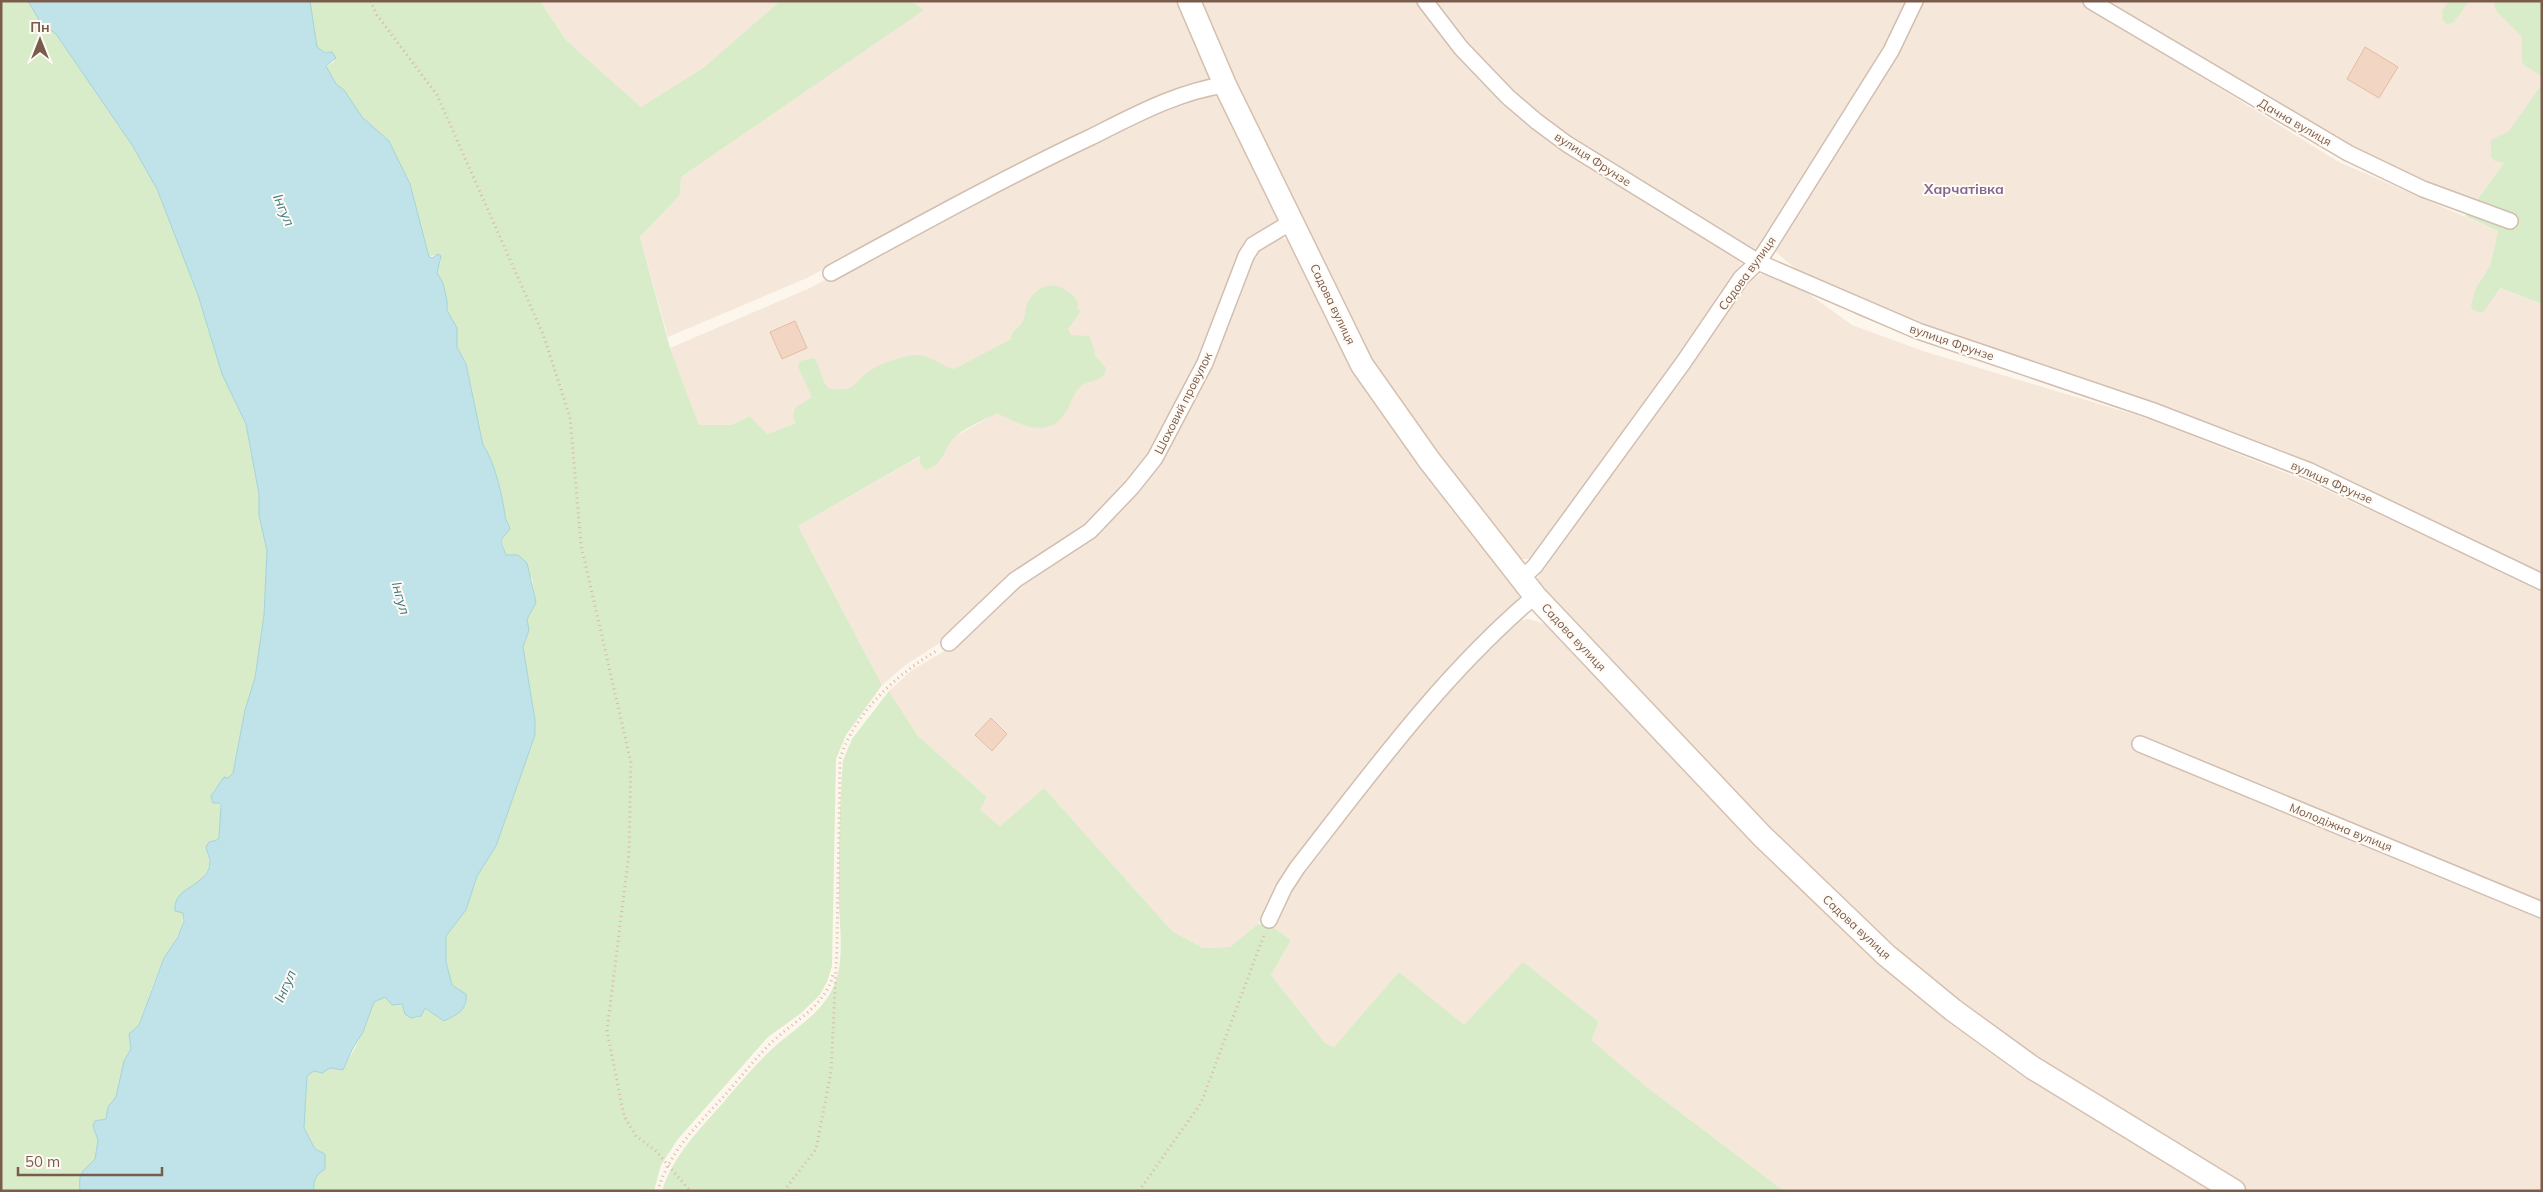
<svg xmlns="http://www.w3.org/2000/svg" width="2543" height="1192" font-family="Mulish,sans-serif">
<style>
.residential{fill:#f5e8da}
.green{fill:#d8ecc9}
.water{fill:#bfe3e8;stroke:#a5d3da}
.building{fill:#f3d5c3;stroke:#e6bba3}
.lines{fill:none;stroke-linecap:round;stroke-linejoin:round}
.street-casing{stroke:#d1beb0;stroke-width:18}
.secondary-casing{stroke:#d6c0b0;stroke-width:25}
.path{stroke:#d9b8a5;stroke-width:3;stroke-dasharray:1 4;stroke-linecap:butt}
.street{stroke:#fff;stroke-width:15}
.secondary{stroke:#fff;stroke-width:22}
.labels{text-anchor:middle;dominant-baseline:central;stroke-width:4;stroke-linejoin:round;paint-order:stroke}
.street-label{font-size:12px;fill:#7a5c4d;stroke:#fffaf3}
.neighbourhood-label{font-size:14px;font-weight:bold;fill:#846695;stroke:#fffaf3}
.water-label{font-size:14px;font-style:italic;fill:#437c86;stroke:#fffaf3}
</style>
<rect width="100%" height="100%" fill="#fdf6ec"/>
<!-- residential -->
<path class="residential" d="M 540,1 L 780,1 L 703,68 L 641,107 L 566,40 Z
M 911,1 L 1180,1 L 1210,77 L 1208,82 L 1013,170 L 807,278 L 668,337 L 640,237 L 680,195 L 681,177 L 923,10 Z
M 1198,1 L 1418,1 L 1506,100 L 1738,257 L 1741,263 L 1739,273 L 1679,360 L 1532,559 L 1517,559 L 1511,554 L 1370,361 L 1231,75 Z
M 1432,1 L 1910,1 L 1888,48 L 1760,251 L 1752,252 L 1539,118 L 1465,44 Z
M 1921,1 L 2079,1 L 2339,162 L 2498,231 L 2486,283 L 2542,304 L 2542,579 L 2150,406 L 1924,340 L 1858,316 L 1831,299 L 1777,253 L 1774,248 Z
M 2101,1 L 2542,1 L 2542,113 L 2469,210 L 2342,155 Z
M 1212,92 L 1220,95 L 1279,219 L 1275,225 L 1260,233 L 1151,454 L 1087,528 L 946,639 L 907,664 L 882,685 L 798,526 L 1014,403 L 1029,329 L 944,375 L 935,370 L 767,434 L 750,416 L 731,425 L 699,425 L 670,348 L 810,288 L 1125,120 Z
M 1279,236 L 1291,242 L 1519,589 L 1519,598 L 1281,884 L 1258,924 L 1230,947 L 1203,948 L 1172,931 L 1044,788 L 1000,826 L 979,810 L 987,797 L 918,736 L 889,691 L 912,670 L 951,647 L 1002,597 L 1093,536 L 1210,368 L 1256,249 Z
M 1761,274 L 1771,274 L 1798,286 L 1852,325 L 1923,351 L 2149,419 L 2309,482 L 2542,590 L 2542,1191 L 2249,1191 L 2037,1062 L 1892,950 L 1767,833 L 1539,589 L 1538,578 L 1542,567 L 1746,283 Z
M 1529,619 L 1542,623 L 1562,634 L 1881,959 L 2222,1191 L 1784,1191 L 1643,1084 L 1590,1040 L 1599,1022 L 1523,963 L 1464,1026 L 1399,973 L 1334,1047 L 1325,1043 L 1271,975 L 1291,940 L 1271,926 L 1288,889 L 1403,738 L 1506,629 L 1522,620 Z"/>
<!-- green -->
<path class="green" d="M 1,1 L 28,1 L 41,23 L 56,34 L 132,145 L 157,189 L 198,295 L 222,374 L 246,424 L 259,494 L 259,515 L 267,551 L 264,615 L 255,678 L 245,710 L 233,773 L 213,791 L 222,811 L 219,837 L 207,854 L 210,864 L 201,882 L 185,890 L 179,912 L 183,913 C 184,932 172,944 164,959 C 154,980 147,1003 139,1025 C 126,1036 132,1036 131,1049 L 124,1061 L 116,1097 L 108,1107 L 106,1119 L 95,1121 L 93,1125 L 98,1140 L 95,1159 C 83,1173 79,1170 80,1191 L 1,1191 Z
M 310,1 L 540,1 L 566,40 L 641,107 L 703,68 L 780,1 L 911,1 L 924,10 L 681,177 L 680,195 L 640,237 L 670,348 L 699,425 L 731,425 L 750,416 L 767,434 L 796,423 L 793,418 L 795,408 L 812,397 L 798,367 L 800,361 L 814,358 C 821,366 822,384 829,388 C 834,390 847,390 851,387 C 857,384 862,376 868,372 C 881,363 903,355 919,355 C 931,356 942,366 954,369 L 1011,339 C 1012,330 1017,329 1022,323 C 1025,317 1025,313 1026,308 C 1030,292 1047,280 1062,288 C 1070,292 1075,295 1078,304 L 1077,308 L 1081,311 L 1068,329 L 1071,335 L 1089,336 L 1094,348 L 1095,356 L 1106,368 C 1104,383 1090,378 1080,387 C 1073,393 1072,402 1067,410 C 1051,440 1022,426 997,413 C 984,420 967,427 956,436 C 943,447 945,467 924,469 L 920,462 L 920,456 L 798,526 L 882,685 L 846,735 L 836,759 L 832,966 L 827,982 L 819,996 L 800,1014 L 768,1037 L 678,1139 L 661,1165 L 654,1191 L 314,1191 L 313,1182 L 317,1174 L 315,1149 L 304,1128 L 307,1076 L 314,1071 L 319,1073 L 330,1068 L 340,1070 C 347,1066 358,1041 363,1032 C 368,1023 367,1010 374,1002 C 377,999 382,998 385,997 L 390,1002 L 402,1005 L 405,1014 L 417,1018 L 425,1008 L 440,1018 L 466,1006 L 466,994 L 452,985 L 446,962 L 446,936 L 466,910 L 477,876 L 496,846 L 535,735 L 535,720 L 523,647 L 529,630 L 527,619 L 536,603 L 535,598 L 532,578 L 510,557 L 506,555 C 500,538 500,542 510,529 C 509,524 505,520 505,515 C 502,495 495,461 483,445 L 466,364 L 457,347 L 457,328 L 447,310 L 447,301 L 436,273 L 436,268 L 441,262 L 435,255 L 429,257 L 425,248 L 410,184 L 389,141 L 362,117 L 344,90 L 336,84 L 326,67 L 335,61 L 329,51 L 321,51 L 317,47 Z
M 2449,1 L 2469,1 L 2453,23 L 2447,24 L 2443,20 L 2442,11 Z
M 2496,1 L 2542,1 L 2542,76 L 2525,66 L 2522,61 L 2522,37 L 2496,11 L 2494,5 Z
M 2542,84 L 2542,304 L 2500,288 L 2484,311 L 2480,313 L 2473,310 L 2471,305 L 2476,288 L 2490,266 L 2498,231 L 2465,216 L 2504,163 L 2495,161 L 2491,156 L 2491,140 L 2509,131 Z
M 889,691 L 918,736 L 987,797 L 980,810 L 1000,826 L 1044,788 L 1172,931 L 1203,948 L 1230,947 L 1258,924 L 1271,926 L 1291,940 L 1271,975 L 1325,1043 L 1334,1047 L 1399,972 L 1464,1025 L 1523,962 L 1599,1022 L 1591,1040 L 1643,1084 L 1784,1191 L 662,1191 C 673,1156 698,1131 722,1104 C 738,1085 754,1066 773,1048 C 793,1030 819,1015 832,990 C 845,965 840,932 839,904 C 839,857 839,808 843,760 L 852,739 Z"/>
<!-- water -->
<path class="water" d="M 28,1 L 310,1 L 317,47 L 324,52 L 332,52 L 336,58 L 326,66 L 336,84 L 344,90 L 362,117 L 389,141 L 410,184 L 429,257 L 432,258 L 438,254 L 441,256 L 437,273 L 443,283 L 447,301 L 447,310 L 457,328 L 457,347 L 466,364 L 483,445 C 495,462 502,495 505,515 C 505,520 509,524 510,529 C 500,542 499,538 506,555 L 518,555 L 527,563 L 535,598 L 536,603 L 527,619 L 529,630 L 523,647 L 535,720 L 535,735 L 496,846 L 477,876 L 466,910 L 446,936 L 446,962 L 452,985 L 466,994 C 468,1011 457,1014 444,1021 L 425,1008 L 421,1016 L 411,1018 L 405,1014 L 402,1004 L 392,1005 L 385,997 L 374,1002 L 363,1032 L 353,1048 L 343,1070 L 330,1068 L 322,1073 L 314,1071 L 307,1076 L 304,1128 L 315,1149 L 325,1154 L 325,1169 C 316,1175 313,1180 314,1191 L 80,1191 C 78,1170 83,1172 95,1159 L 98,1140 L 93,1126 L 95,1121 L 106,1119 L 108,1107 L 116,1097 L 124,1061 L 131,1049 L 129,1034 L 139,1025 L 164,958 L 178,937 L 184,921 L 183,913 L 175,911 C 172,886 207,888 210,863 C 210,858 207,853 206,847 L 209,842 L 217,840 L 219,837 L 221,806 L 219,803 L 213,803 L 211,796 L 224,777 L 228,778 L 233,773 L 245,710 L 255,678 L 264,615 L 267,551 L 259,515 L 259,494 L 246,424 L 222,374 L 198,295 L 157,189 L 132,145 L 56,34 L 41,23 Z"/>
<!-- building -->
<path class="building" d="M 2365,47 L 2398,67 L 2379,98 L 2347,79 Z
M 795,321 L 807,348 L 782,359 L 770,332 Z
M 991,718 L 1007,734 L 992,751 L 975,735 Z"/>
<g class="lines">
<!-- street casing -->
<g class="street-casing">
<path id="street" d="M 1425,1 L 1461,48 L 1508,97 L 1536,121 L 1567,144 L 1758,262 L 1918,331 L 2151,410 L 2310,471 L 2542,582
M 2091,1 L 2348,153 L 2423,189 L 2510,221
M 831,273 C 917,226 1002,179 1091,137 C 1133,116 1179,91 1225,85
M 1521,579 L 1535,566 L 1683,363 L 1741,278 L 1758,262 L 1768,247 L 1891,51 L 1915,1
M 949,643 L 1015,580 L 1090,531 L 1132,487 L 1155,458 L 1205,363 L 1246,256 L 1253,245 L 1293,221
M 2140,744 L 2542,910
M 1269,920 L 1284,888 L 1297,868 C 1371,773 1442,675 1535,596"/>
</g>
<!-- secondary casing -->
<g class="secondary-casing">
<path id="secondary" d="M 1189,1 L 1225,85 L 1362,365 L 1429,460 L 1535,596 L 1762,836 L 1886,955 L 1953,1010 L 2033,1068 L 2234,1191"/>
</g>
<!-- path -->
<path class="path" d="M 370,1 L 377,15 L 437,95 L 543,334 L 570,417 L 581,545 L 631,763 L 629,853 L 607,1031 L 624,1116 L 636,1136 L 656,1151 L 690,1191
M 658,1191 C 668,1152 699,1124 725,1095 C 740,1078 754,1060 770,1044 C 792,1022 825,1007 833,975
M 784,1191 L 816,1149 L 831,1072 L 837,947 L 840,759 C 855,712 895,676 936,651
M 1139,1191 L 1201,1103 L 1264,935"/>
<!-- street -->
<use href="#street" class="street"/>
<!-- secondary -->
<use href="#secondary" class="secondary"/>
</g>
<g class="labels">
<!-- street labels -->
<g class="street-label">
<text transform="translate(2295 122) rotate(30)">Дачна вулиця</text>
<text transform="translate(1593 159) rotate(33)">вулиця Фрунзе</text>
<text transform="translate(1747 273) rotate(-54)">Садова вулиця</text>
<text transform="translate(1333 304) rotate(64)">Садова вулиця</text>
<text transform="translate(1952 342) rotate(19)">вулиця Фрунзе</text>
<text transform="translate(1183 403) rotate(-63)">Шаховий провулок</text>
<text transform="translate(2332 482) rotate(24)">вулиця Фрунзе</text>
<text transform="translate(1574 637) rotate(47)">Садова вулиця</text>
<text transform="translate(2341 827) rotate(22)">Молодіжна вулиця</text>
<text transform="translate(1857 927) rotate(43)">Садова вулиця</text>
</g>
<!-- neighbourhood labels -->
<g class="neighbourhood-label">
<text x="1964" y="189">Харчатівка</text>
</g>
<!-- water labels -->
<g class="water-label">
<text transform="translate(284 210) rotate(67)">Інгул</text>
<text transform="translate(401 598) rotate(74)">Інгул</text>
<text transform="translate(285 986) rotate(-66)">Інгул</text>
</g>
</g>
<!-- border -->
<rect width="2543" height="1192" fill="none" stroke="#7a5c4d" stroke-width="5"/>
<!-- north arrow -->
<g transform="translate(40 40)" stroke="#fffaf3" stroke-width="4" paint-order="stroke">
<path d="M0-4L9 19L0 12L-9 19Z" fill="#7a5c4d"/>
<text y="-8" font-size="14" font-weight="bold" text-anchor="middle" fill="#7a5c4d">Пн</text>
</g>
<!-- scale -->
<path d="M18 1167v8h144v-8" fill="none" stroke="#7a5c4d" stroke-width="2.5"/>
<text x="25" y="1167" font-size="15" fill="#7a5c4d" stroke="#fffaf3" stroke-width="4" paint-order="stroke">50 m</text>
</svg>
